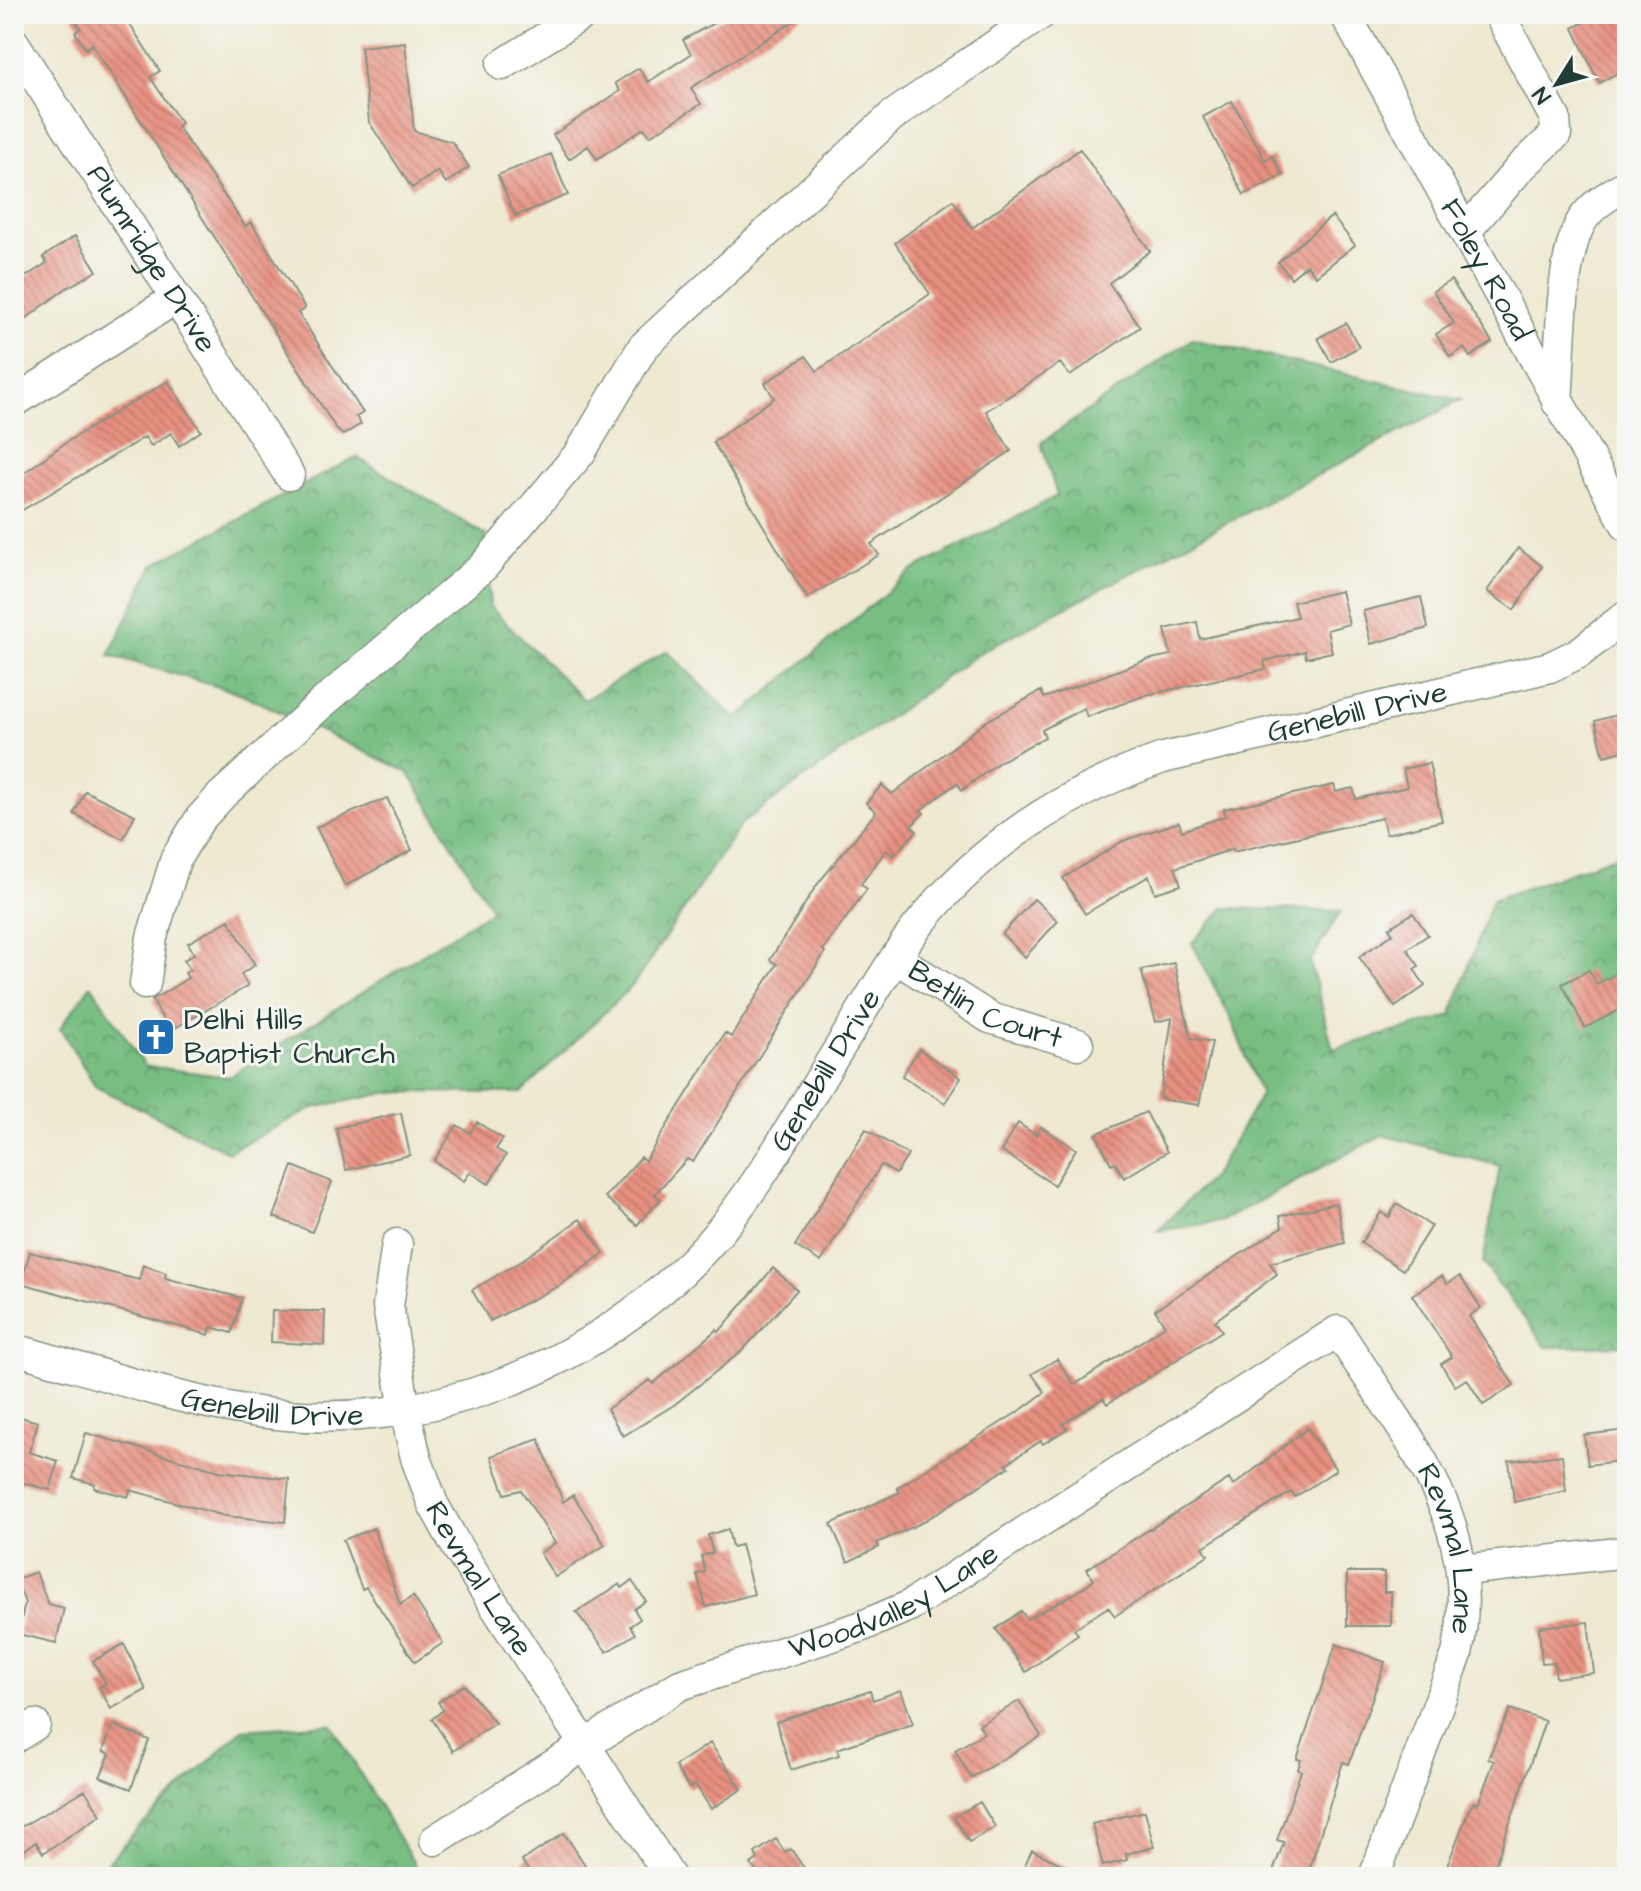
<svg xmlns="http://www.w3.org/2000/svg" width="1641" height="1891" font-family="'Architects Daughter',sans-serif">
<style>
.forest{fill:url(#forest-crowns);stroke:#4c7e5c;stroke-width:2}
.building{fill:url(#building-back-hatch)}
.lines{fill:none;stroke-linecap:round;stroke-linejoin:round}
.minor-casing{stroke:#879383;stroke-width:33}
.minor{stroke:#fff;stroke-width:30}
.labels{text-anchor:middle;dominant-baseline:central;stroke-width:6;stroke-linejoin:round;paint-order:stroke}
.street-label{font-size:30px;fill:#1f3d34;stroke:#f6f6f2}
.poi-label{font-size:30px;fill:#1f3d34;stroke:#f6f6f2;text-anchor:start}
</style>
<defs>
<pattern id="forest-crowns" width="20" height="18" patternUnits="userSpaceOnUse" patternTransform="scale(2)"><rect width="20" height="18" fill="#78be83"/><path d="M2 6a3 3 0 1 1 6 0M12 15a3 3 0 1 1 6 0" fill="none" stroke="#629c6c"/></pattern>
<pattern id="building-back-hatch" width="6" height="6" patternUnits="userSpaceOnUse" patternTransform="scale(2)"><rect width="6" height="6" fill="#e89080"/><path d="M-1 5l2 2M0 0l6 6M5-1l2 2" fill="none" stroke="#bb776a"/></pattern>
</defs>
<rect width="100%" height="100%" fill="#f6f6f2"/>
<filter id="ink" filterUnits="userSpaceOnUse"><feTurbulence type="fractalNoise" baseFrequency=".0125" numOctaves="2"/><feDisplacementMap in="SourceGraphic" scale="16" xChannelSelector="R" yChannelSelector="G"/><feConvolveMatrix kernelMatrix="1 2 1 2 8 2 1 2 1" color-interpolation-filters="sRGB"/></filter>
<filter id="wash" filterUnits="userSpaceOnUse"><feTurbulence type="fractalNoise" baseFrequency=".006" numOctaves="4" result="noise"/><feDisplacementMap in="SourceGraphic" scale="32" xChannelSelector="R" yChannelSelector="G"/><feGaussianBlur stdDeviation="1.8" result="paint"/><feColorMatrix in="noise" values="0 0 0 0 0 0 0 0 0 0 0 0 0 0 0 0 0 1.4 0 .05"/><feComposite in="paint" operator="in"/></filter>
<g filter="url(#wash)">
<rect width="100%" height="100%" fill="#efe9d2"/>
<!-- forest -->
<path class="forest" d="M 1192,339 L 1461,400 L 984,650 L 742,823 L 633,985 L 521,1093 L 391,1092 L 313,1108 L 228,1152 L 96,1087 L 60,1028 L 91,985 L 145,1066 L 229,1077 L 492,910 L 408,772 L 240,693 L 109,655 L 153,565 L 356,457 L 486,535 L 490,607 L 584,700 L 667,651 L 736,719 L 913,570 L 1057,496 L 1041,443 Z
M 1627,852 L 1627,1345 L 1546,1347 L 1483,1263 L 1500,1166 L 1382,1135 L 1222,1221 L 1157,1231 L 1214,1175 L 1261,1095 L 1231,1019 L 1192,943 L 1224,908 L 1341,911 L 1310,962 L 1333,1049 L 1451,1016 L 1492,900 Z
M 331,1724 L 422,1877 L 94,1877 L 137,1830 L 242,1730 Z"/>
<g id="blocks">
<!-- building -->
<path class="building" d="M 71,14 L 123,14 L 160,71 L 150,77 L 181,123 L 177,126 L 245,226 L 251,222 L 305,308 L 298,313 L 363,413 L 356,417 L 361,424 L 343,435 L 337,430 L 92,44 L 86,49 L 75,32 L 81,28 Z
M 730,14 L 805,14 L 691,88 L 701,104 L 650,136 L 644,128 L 597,159 L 588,146 L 569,159 L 553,135 L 620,91 L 615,83 L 639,68 L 648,82 L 691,54 L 683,40 Z
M 1599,14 L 1627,14 L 1627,68 L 1599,83 L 1573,28 Z
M 405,42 L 414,131 L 452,142 L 469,167 L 446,183 L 438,171 L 412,188 L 369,122 L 361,47 Z
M 1232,101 L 1265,160 L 1273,156 L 1283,175 L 1244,195 L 1203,117 Z
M 1080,149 L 1150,251 L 1109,283 L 1140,327 L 1070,376 L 1060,363 L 986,411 L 1011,451 L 871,544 L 879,555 L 807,598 L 713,442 L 774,398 L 765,383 L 806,356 L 817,371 L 930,294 L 895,243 L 953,200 L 972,228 Z
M 551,154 L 568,195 L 515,216 L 498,175 Z
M 1332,216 L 1355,245 L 1316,276 L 1307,265 L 1291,278 L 1278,262 Z
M 75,236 L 97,271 L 65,289 L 14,328 L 14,284 L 47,263 L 43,257 Z
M 1451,280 L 1492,342 L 1470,357 L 1464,348 L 1450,357 L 1436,334 L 1454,323 L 1433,291 Z
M 1346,323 L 1359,347 L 1331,362 L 1318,338 Z
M 168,381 L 201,431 L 179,446 L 171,433 L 151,446 L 145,437 L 14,515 L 14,480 L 65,443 Z
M 1518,548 L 1542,566 L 1514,610 L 1487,591 Z
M 1341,591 L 1349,624 L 1327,630 L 1332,652 L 1306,658 L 1305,651 L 1264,661 L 1266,669 L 1146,695 L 1087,717 L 1084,708 L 1042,730 L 1045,737 L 999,762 L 962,790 L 957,783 L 921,810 L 924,813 L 911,826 L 917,831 L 893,856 L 886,850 L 861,884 L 867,889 L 823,950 L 825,952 L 693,1162 L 687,1159 L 655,1194 L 661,1199 L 637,1225 L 605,1197 L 641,1157 L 645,1161 L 725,1033 L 731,1037 L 777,964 L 770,960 L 816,886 L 876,812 L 866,803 L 882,785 L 892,794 L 987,721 L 1041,691 L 1044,698 L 1146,660 L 1171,655 L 1165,629 L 1197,622 L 1200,639 L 1297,617 L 1293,602 Z
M 1421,597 L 1428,628 L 1371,644 L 1363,611 Z
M 1627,712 L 1627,750 L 1604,756 L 1595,721 Z
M 1429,763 L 1442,821 L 1386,834 L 1382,818 L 1233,852 L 1233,849 L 1175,868 L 1181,885 L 1155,893 L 1149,876 L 1085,914 L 1063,878 L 1123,841 L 1179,822 L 1182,831 L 1225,816 L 1224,809 L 1334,785 L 1336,792 L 1353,788 L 1356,799 L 1407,787 L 1403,769 Z
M 85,791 L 135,815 L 123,839 L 74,814 Z
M 387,798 L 412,850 L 345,886 L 316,827 Z
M 1034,899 L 1058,921 L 1025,957 L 1002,934 Z
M 1413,913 L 1428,935 L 1407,949 L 1419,966 L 1414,969 L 1425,986 L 1395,1007 L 1359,957 L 1393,934 L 1389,928 Z
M 229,920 L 255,965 L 241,974 L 248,986 L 170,1031 L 152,1000 L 188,978 L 185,973 L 190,970 L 184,960 L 194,954 L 188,943 Z
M 1174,963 L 1191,1038 L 1212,1042 L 1199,1105 L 1160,1099 L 1172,1018 L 1156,1022 L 1141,970 Z
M 1627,968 L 1627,1001 L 1619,1005 L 1621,1009 L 1585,1028 L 1562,984 L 1589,970 L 1597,984 Z
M 919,1049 L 961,1078 L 945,1103 L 902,1076 Z
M 1146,1112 L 1167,1152 L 1124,1178 L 1115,1162 L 1111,1164 L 1096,1134 Z
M 401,1113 L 410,1155 L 346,1170 L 336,1128 Z
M 477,1122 L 503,1139 L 496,1149 L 506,1155 L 489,1184 L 470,1172 L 464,1181 L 434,1161 L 457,1125 L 470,1133 Z
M 1018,1123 L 1036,1135 L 1041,1127 L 1076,1149 L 1054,1185 L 1001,1151 Z
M 866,1129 L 908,1155 L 896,1174 L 881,1165 L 821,1262 L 795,1246 Z
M 293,1166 L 332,1182 L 312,1232 L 274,1217 Z
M 1336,1203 L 1345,1243 L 1270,1263 L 1277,1274 L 1215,1321 L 1222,1331 L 1107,1404 L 1103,1398 L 1063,1424 L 1067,1429 L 1043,1444 L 1041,1441 L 1006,1464 L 1009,1467 L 921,1523 L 877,1543 L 879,1547 L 848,1562 L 831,1524 L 900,1492 L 897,1488 L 1021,1410 L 1045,1392 L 1032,1374 L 1057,1359 L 1074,1385 L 1165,1326 L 1155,1310 L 1282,1227 L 1280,1216 Z
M 1397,1204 L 1431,1226 L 1403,1270 L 1361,1243 L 1381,1212 L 1389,1217 Z
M 580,1219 L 604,1253 L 559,1286 L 490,1321 L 472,1290 L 518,1263 Z
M 30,1252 L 139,1280 L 143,1265 L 166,1273 L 165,1278 L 242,1298 L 232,1333 L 211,1327 L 209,1335 L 21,1283 Z
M 773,1268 L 797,1290 L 743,1350 L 674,1405 L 623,1436 L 607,1409 L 650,1380 L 653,1384 L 717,1329 L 719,1332 Z
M 1442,1276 L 1447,1284 L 1460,1276 L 1481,1308 L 1469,1316 L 1514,1385 L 1483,1405 L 1467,1379 L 1455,1386 L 1441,1364 L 1452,1357 L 1412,1295 Z
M 272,1311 L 325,1311 L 324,1345 L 271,1342 Z
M 14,1415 L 38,1422 L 29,1452 L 58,1461 L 50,1490 L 21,1482 L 19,1485 L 14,1484 Z
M 1308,1428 L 1336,1470 L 1295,1497 L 1291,1492 L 1203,1547 L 1208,1555 L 1115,1616 L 1108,1607 L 1074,1629 L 1078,1634 L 1026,1672 L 996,1629 L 1021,1611 L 1027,1619 L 1074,1594 L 1094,1580 L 1087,1569 L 1229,1479 L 1233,1486 Z
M 1627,1430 L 1627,1460 L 1588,1465 L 1584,1435 Z
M 86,1433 L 219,1471 L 289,1479 L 285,1522 L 225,1516 L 130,1490 L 128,1497 L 94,1488 L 95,1484 L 73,1478 Z
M 539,1439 L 563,1502 L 573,1495 L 605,1545 L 555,1577 L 540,1553 L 555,1543 L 521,1490 L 505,1494 L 491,1456 Z
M 1562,1455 L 1566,1491 L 1514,1502 L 1509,1461 Z
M 374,1528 L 400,1605 L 413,1596 L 443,1643 L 415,1662 L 366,1587 L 362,1589 L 343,1540 Z
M 728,1529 L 732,1547 L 741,1545 L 754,1594 L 706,1607 L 697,1574 L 705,1572 L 701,1556 L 713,1553 L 708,1535 Z
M 36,1572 L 48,1604 L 64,1608 L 56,1643 L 18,1634 L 25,1603 L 16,1579 Z
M 1347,1572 L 1384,1572 L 1384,1592 L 1391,1592 L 1391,1626 L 1347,1626 Z
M 632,1581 L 646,1601 L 634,1609 L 640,1619 L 630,1626 L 635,1634 L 607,1652 L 576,1612 L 620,1584 L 622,1588 Z
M 1588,1622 L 1594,1673 L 1556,1678 L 1554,1662 L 1542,1663 L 1539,1627 Z
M 124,1644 L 146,1690 L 111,1709 L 99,1687 L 106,1684 L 93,1661 Z
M 1336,1644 L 1385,1662 L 1349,1764 L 1343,1762 L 1307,1877 L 1271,1877 L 1284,1842 L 1277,1840 L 1301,1771 L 1298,1769 L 1301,1760 L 1297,1759 Z
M 464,1685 L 495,1723 L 453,1751 L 432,1719 L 443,1710 L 438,1702 Z
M 901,1690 L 913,1724 L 837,1749 L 839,1755 L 791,1770 L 776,1722 L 870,1691 L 873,1700 Z
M 1019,1701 L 1041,1736 L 971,1778 L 955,1750 L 984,1733 L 979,1725 Z
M 1510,1709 L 1545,1721 L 1491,1877 L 1448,1877 L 1450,1873 L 1445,1871 L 1469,1810 L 1474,1802 L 1478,1804 L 1494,1761 L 1488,1759 Z
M 113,1725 L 149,1740 L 131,1789 L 100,1777 L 110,1754 L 103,1751 Z
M 710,1743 L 742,1789 L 711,1809 L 695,1784 L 689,1788 L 675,1766 Z
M 85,1790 L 101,1815 L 43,1853 L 36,1842 L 14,1857 L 14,1831 Z
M 980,1802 L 995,1827 L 969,1842 L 954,1817 Z
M 1145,1811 L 1154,1847 L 1126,1854 L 1127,1860 L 1103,1866 L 1092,1824 Z
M 564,1833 L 593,1877 L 533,1877 L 522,1861 Z
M 776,1839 L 785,1852 L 791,1849 L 810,1877 L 760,1877 L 751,1864 L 758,1859 L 755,1853 Z
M 1032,1850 L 1088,1877 L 1019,1877 Z"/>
</g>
</g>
<g filter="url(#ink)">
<use href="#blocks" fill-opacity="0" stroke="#879383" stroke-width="2"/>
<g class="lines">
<!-- minor casing -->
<g class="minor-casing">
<g id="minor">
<path id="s1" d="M 1345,14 L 1627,526"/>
<path id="s2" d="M 14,43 L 289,475"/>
<path d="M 502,65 L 583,14"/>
<path d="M 1465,232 L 1520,168 L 1556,134 L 1555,118 L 1499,14"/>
<path d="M 14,402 L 176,298"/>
<path d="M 1557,402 C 1561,353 1559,266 1580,224 C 1590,205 1610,195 1627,184"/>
<path id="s3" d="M 896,958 L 990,1018 L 1078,1044"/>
<path d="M 145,984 L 152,937 L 176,858 L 200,819 L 222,795 L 320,705 L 483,567 L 580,453 L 643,347 L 892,116 L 1041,14"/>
<path id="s4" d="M 397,1244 L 388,1306 L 405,1410 L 416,1458 L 433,1504 L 457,1547 L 670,1877"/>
<path id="s5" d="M 14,1349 C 94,1371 175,1400 258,1412 C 424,1435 595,1368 707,1246 C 761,1186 800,1110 843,1042 C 867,1004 889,963 917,927 C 982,844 1065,792 1163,758 L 1550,667 L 1579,653 L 1627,615"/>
<path d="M 1463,1570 L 1627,1552"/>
<path d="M 14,1738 L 35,1725"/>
<path id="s6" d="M 435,1840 L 680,1685 L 860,1627 L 909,1606 L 1338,1331 C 1404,1436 1486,1521 1457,1654 L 1374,1877"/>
</g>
</g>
<!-- minor -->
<use href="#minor" class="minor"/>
</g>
</g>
<!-- icons -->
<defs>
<g id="church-square" transform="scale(2)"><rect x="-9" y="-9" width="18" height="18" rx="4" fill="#1f6fb2" stroke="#f6f6f2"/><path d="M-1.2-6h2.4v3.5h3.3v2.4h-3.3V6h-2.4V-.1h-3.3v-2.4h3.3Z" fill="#fff"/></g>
</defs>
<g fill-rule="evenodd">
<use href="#church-square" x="156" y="1037"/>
</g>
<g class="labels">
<!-- street labels -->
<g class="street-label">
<text stroke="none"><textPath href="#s2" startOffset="256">Plumridge Drive</textPath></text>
<text stroke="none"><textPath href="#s1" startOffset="292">Foley Road</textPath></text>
<text stroke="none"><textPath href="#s5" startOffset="1634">Genebill Drive</textPath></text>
<text stroke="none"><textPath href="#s3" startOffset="102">Betlin Court</textPath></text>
<text stroke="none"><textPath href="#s5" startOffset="962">Genebill Drive</textPath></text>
<text stroke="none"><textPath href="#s5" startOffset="266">Genebill Drive</textPath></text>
<text stroke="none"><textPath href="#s6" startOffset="1290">Revmal Lane</textPath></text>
<text stroke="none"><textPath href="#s4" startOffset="354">Revmal Lane</textPath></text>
<text stroke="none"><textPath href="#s6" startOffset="520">Woodvalley Lane</textPath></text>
</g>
<!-- poi labels -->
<g class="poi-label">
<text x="184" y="1020">Delhi Hills<tspan x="184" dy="34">Baptist Church</tspan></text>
</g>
</g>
<!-- margin -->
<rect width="1641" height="1891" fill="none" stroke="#f6f6f2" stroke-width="48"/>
<!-- north arrow -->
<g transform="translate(1557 84) rotate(233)" stroke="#f6f6f2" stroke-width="6" paint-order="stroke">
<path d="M0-6L14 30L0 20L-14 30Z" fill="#1f3d34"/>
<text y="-12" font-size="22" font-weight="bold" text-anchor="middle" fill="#1f3d34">N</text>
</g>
</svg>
